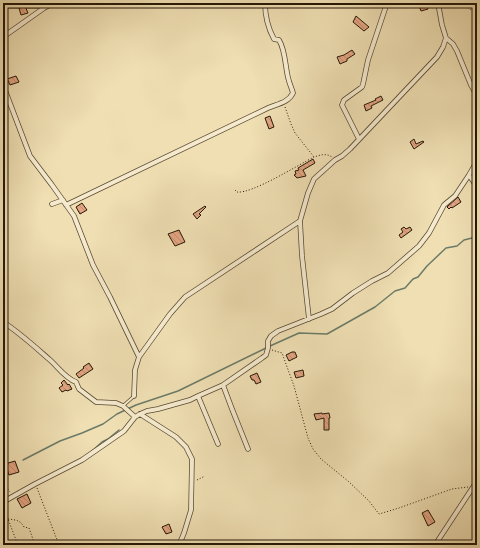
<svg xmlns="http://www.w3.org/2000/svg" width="480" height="548" font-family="'IM FELL English',serif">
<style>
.forest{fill:url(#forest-firs);stroke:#6f6c49}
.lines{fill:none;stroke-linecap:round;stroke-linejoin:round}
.stream{stroke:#6b7b68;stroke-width:1.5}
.building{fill:url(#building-back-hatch);stroke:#251706}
.service-casing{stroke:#584931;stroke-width:3.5}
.minor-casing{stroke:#584931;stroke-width:5.5}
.path{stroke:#251706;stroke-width:1;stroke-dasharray:1 2;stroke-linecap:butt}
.service{stroke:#f5eace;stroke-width:2}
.minor{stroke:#f5eace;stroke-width:4}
</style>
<defs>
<pattern id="forest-firs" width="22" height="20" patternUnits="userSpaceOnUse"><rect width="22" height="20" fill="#b9c28c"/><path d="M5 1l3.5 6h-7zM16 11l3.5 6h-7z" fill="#9fa677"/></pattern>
<pattern id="building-back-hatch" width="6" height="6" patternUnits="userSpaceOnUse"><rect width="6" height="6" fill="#e3a582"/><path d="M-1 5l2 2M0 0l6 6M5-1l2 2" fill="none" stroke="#c38d6f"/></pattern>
</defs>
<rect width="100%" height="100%" fill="#efdfb3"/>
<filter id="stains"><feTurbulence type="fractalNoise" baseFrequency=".005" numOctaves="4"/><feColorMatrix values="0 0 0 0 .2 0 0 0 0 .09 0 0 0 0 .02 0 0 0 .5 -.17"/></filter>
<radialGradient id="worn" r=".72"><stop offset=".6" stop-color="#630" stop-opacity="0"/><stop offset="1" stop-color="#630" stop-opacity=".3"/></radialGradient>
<!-- forest -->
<path class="forest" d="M 3,3 L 53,3 L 44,8 L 3,8 Z"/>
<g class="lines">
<!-- stream -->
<path class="stream" d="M 270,346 L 299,333 L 327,334 L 375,307 L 395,291 L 405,288 L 413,279 L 418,277 L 427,266 L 446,248 L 457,246 L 464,240 L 472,238 L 477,235
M 92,451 L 102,442 L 108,439 L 119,430
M 23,460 L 60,441 L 82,433 L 103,424 L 117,414 L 136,405 L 178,391 L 266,348"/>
</g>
<!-- building -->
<path class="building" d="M 418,3 L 426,3 L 428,9 L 421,11 Z
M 25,6 L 28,13 L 21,15 L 19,8 Z
M 356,16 L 369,27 L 364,31 L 353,22 Z
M 352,50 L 355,54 L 347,59 L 347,61 L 340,64 L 337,57 L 344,55 Z
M 16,76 L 19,82 L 10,85 L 7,79 Z
M 381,96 L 383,100 L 371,106 L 372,108 L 366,111 L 364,105 L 376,100 L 375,99 Z
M 270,116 L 274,127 L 269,129 L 265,118 Z
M 414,139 L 416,144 L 423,141 L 424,142 L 414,149 L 410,142 Z
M 313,159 L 315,163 L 303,170 L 306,176 L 297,178 L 294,175 L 296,174 L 295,171 L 299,170 L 298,168 Z
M 458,197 L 461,202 L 452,208 L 451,207 L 449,209 L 447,207 Z
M 82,203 L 87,210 L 80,214 L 76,207 Z
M 205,206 L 206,207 L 199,214 L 201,215 L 197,219 L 193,214 Z
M 404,227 L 406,229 L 410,227 L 412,230 L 401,238 L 399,235 L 403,232 L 401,229 Z
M 179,230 L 185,242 L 175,246 L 168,234 Z
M 292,352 L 295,352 L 297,357 L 289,361 L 286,355 Z
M 89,363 L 93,369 L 79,378 L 76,374 L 84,368 L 83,367 Z
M 303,370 L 304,376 L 296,378 L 294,372 Z
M 257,373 L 261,382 L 256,384 L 254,380 L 252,380 L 250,376 Z
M 64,380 L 68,385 L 69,384 L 72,389 L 67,391 L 66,390 L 62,392 L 59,388 L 63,385 L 61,383 Z
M 322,413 L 322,414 L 329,413 L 330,418 L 329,418 L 329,430 L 324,430 L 324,418 L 316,420 L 314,414 Z
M 15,461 L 19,472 L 9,475 L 5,464 Z
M 27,494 L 31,503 L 22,508 L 17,499 Z
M 428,510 L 435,522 L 428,526 L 422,513 Z
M 169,524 L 172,532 L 166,534 L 162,527 Z"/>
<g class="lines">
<!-- service casing -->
<g class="service-casing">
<path id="service" d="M 123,405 L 124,405 L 133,397"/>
</g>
<!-- minor casing -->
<g class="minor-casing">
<path id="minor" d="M 438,3 L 442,25 L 446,38 L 453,44 L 457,51 L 471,85 L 477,96
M 3,37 L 44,8 L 53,3
M 3,85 L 30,156 L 52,185 L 74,216 L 93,265 L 110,297 L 139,357
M 359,139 L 342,105 L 344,100 L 362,87 L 363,84 L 368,60 L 387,3
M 469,175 L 477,187
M 52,204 L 63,200
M 66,205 L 268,108 C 277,104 288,103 293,93 C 292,89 290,85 289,81 C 285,69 286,51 279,40 L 274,39 C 268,28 265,15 265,3
M 309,319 L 302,256 L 300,221 L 308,193 L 314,179 L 335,160 L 342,156 L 350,149 L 437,57 L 443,47 L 446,38
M 3,322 C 20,333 34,346 50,360 C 58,367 65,378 76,382 L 79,389 L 96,402 L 116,403 L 123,406 L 135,417
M 223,385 L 232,409 L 248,449
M 134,396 L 135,370 L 139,357 L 170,314 L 185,297 L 300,221
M 198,396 L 218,444
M 140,414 L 176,437 L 186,447 L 192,459 L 191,510 L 184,533 L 179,545
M 3,502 L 35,484 L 82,460 L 124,431 L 135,417 L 140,414 L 147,411 L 158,409 L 190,400 L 198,396 L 223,385 L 262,358 L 266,355 L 268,348 L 268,341 L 271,336 L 278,331 L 321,314 L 332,309 L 353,293 L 372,281 L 388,273 L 419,246 L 429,233 L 444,205 L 455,196 L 469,175 L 477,161
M 435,545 L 477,481"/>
</g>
<!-- path -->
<path class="path" d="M 464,3 L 465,6 L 471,10 L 475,8
M 285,107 L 291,124 L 295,133 L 314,157
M 235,190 L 237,192 C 252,194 298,165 314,157 C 320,155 326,153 332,157
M 272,350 L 282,353 L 294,386 L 308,438 L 313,449 L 321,459 L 348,481 L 369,501 L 379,514 L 399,508 L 452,489 L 468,487
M 197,480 L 205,476
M 3,486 L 6,487 L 10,492
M 37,488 L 59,545
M 3,506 L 18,545
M 8,519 C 16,520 20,520 24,527 L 29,528 L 35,545"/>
<!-- service -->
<use href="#service" class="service"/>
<!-- minor -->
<use href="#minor" class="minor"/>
</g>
<!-- margin -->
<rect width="480" height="548" fill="none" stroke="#efdfb3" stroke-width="16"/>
<rect x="4" y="4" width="472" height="540" fill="none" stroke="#251706" stroke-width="2"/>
<rect x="8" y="8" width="464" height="532" fill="none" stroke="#251706"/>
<rect width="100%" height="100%" filter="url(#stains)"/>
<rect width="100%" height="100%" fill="url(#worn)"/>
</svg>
